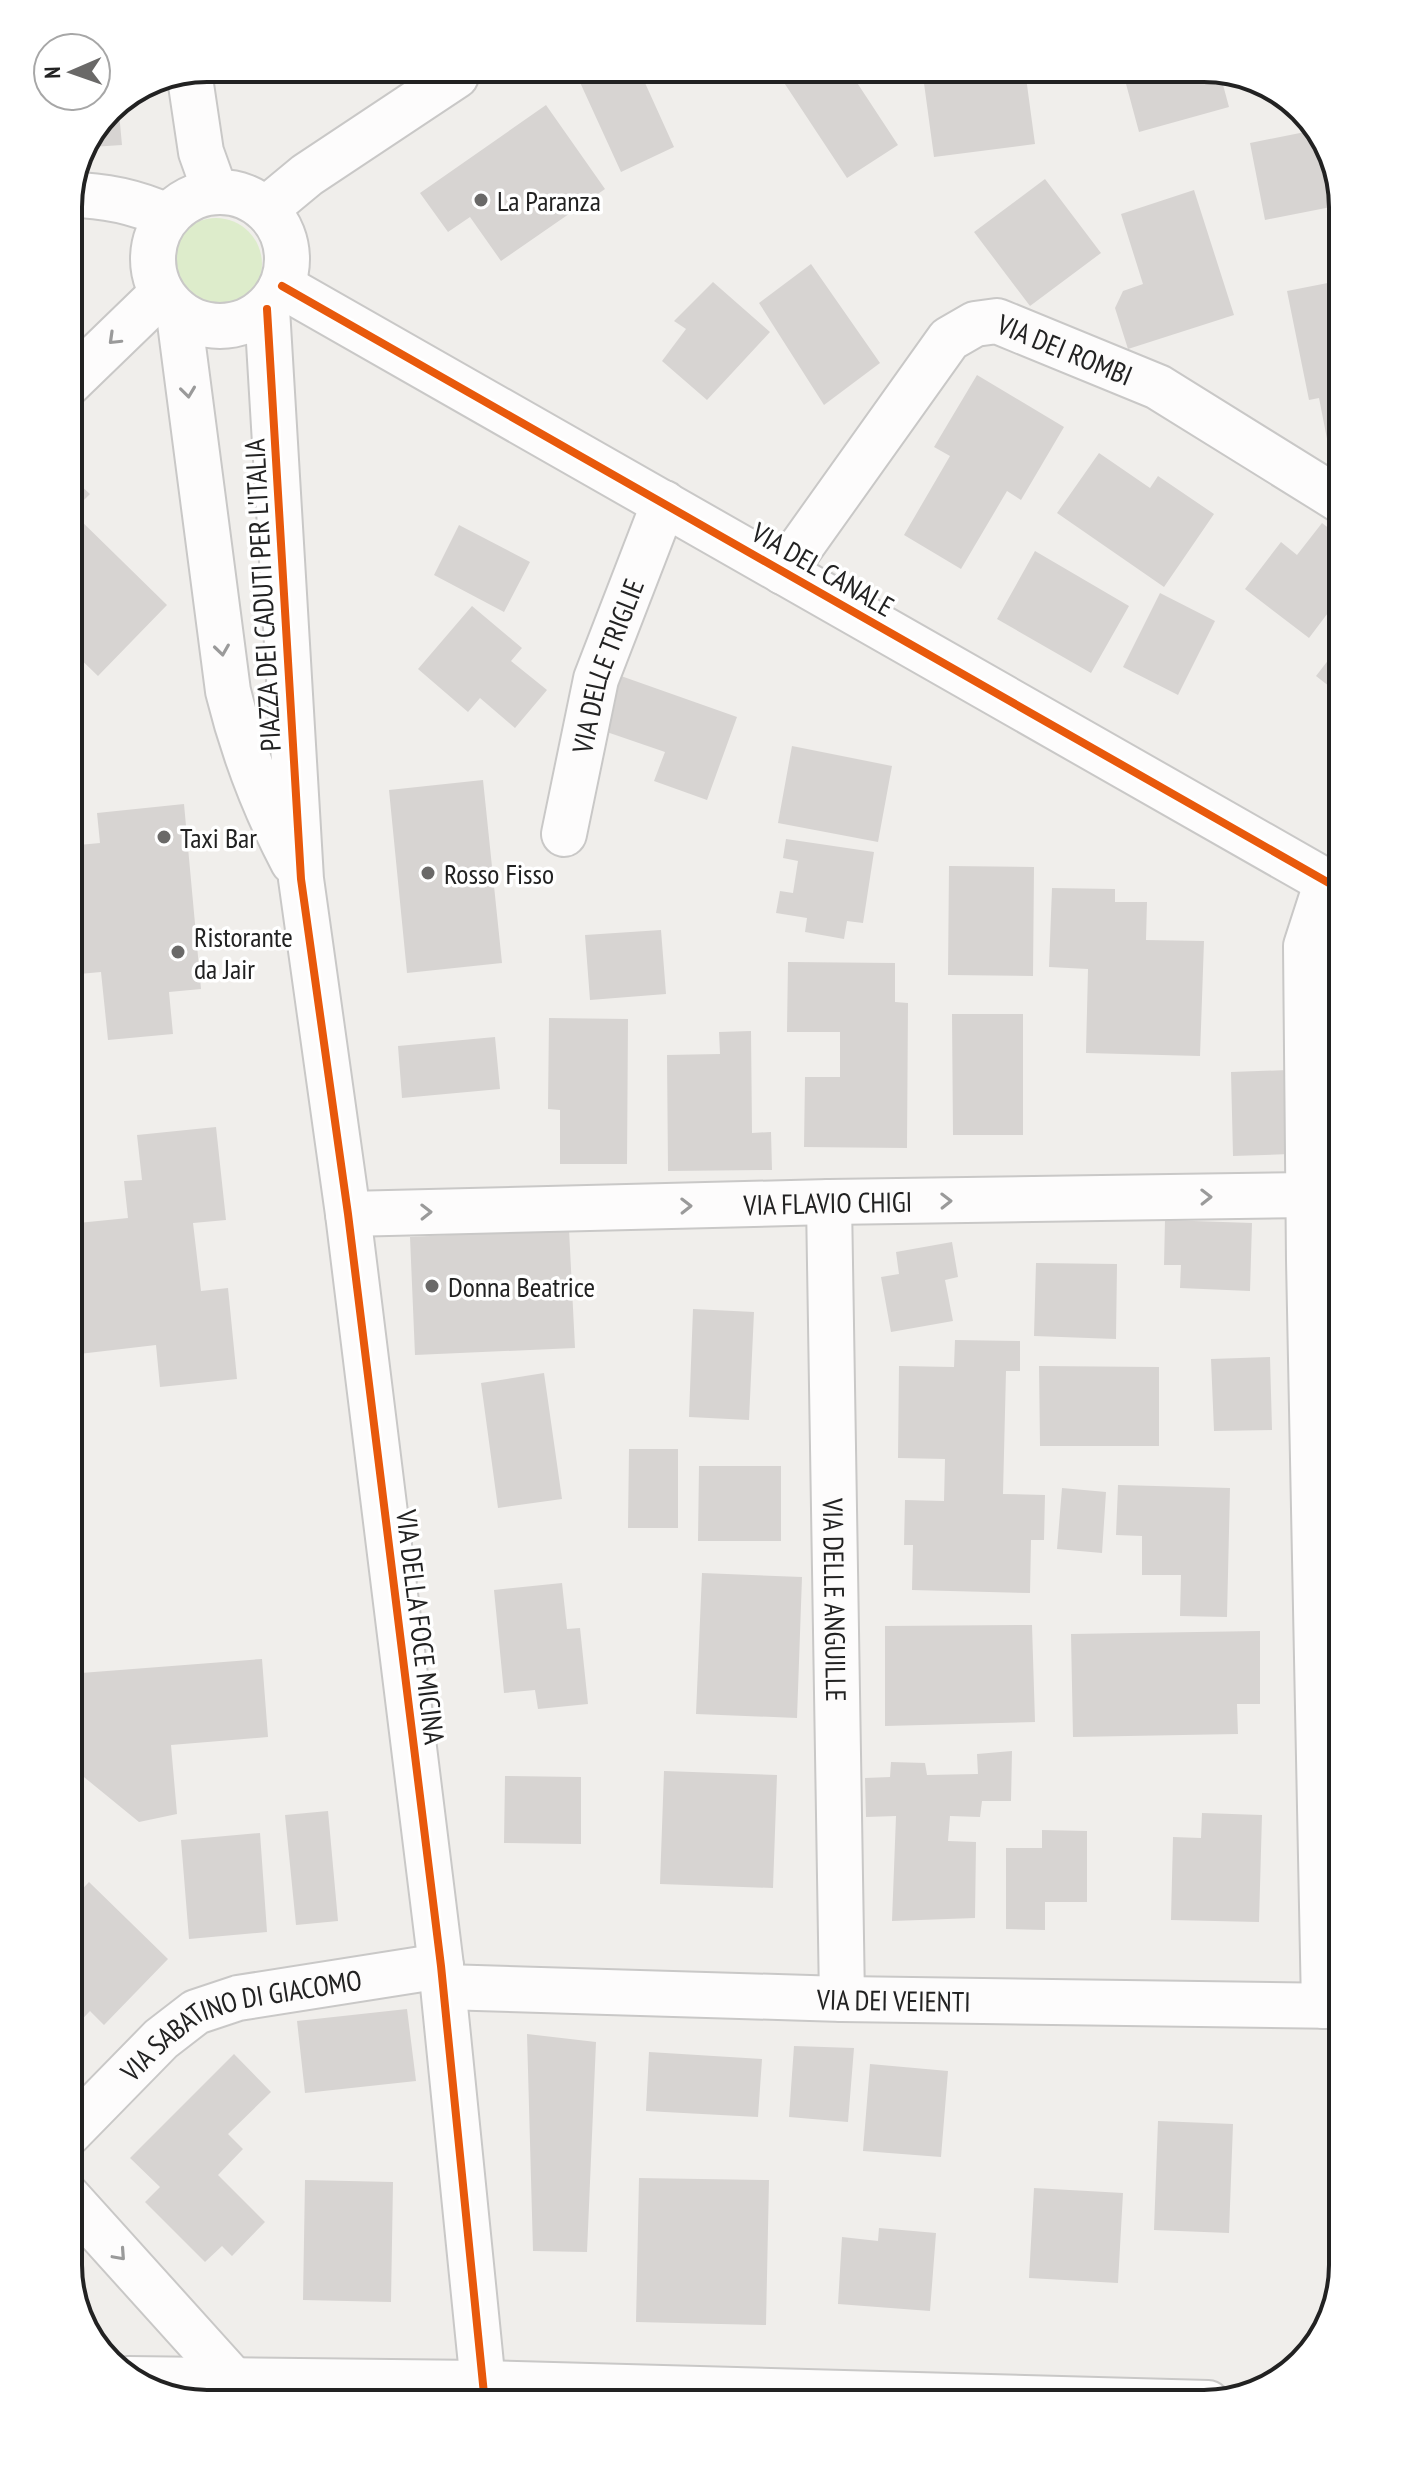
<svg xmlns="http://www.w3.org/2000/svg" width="1411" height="2472" font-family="'PT Sans Narrow',sans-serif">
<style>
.grass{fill:#ddeccb}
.building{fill:#d7d4d2}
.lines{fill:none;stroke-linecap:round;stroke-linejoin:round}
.minor-casing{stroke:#c9c8c7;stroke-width:48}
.minor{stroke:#fdfcfc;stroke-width:44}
.cycleway-casing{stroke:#fff;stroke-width:13}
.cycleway{stroke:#e8590c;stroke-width:8}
.oneway{stroke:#9a9a9a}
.poi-dot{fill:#6a6968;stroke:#fff;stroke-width:3}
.labels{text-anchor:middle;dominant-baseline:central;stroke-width:7;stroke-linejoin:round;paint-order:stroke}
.poi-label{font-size:28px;fill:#222;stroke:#fff;text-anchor:start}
.street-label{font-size:28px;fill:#222;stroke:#fff}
.rim{fill:none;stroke:#222;stroke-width:4}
</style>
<rect width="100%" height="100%" fill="#f0eeeb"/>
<!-- grass -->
<path class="grass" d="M170 264a46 46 0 1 1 92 0a46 46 0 1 1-92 0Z"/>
<!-- building -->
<path class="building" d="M 1214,68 L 1219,70 L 1229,107 L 1139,132 L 1122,69 Z
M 1025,70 L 1035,144 L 934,157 L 923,76 L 959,71 Z
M 777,72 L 850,72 L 898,145 L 847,178 Z
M 586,74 L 641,74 L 674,147 L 621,172 L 578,78 Z
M 118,102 L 122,145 L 91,147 L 109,108 Z
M 546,105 L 605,189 L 501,261 L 470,217 L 448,232 L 420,193 Z
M 1315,130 L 1331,207 L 1265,220 L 1250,143 Z
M 1045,179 L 1101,253 L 1030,306 L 974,232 Z
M 1194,190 L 1234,315 L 1128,349 L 1115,308 L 1123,291 L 1143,284 L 1121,214 Z
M 811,264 L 880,363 L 824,405 L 759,303 Z
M 1343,280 L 1343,459 L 1329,449 L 1319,398 L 1309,400 L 1287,291 Z
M 713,282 L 770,332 L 707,400 L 662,361 L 686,329 L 674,321 Z
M 977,375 L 1064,427 L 1021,500 L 1007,491 L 961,569 L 904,535 L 950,456 L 934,447 Z
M 1099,453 L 1150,488 L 1158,476 L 1214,514 L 1164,587 L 1057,513 Z
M 68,474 L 90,494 L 72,512 L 167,605 L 98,676 L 68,647 Z
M 1322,523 L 1343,539 L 1343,593 L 1309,638 L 1245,589 L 1281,542 L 1297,555 Z
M 459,525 L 530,562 L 504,612 L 434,575 Z
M 1035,551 L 1129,606 L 1091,673 L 997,619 Z
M 1160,593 L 1215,621 L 1178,695 L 1123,667 Z
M 472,606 L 522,648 L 511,661 L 547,690 L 515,728 L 480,698 L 468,712 L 418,669 Z
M 1343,641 L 1343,697 L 1316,676 Z
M 621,676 L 737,717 L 707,800 L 654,781 L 665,752 L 601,730 Z
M 792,746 L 892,766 L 878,842 L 778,823 Z
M 483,780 L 502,963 L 407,973 L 389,790 Z
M 184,804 L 201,989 L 169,992 L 173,1034 L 108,1040 L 101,972 L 68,975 L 68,846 L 100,843 L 97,813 Z
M 786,839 L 874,852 L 863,923 L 847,921 L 844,939 L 805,932 L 807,918 L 776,913 L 780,891 L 793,893 L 798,861 L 783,858 Z
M 949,866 L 1034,867 L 1033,976 L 948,975 Z
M 1052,888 L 1115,889 L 1115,902 L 1147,902 L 1146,940 L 1204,941 L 1200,1056 L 1086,1053 L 1088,969 L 1049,967 Z
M 661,930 L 666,994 L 590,1000 L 585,935 Z
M 788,962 L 895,963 L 895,1002 L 908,1003 L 907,1148 L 804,1147 L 805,1077 L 840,1077 L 840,1032 L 787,1032 Z
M 952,1014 L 1023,1014 L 1023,1135 L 953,1135 Z
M 549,1018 L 628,1019 L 627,1164 L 560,1164 L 560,1110 L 548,1109 Z
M 751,1031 L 752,1133 L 771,1132 L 772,1170 L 668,1171 L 667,1055 L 720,1054 L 719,1032 Z
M 495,1037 L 500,1089 L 402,1098 L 398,1046 Z
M 1288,1070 L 1290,1154 L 1233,1156 L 1231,1072 Z
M 1343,1072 L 1343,1145 L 1336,1142 L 1341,1127 L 1323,1120 Z
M 216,1127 L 226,1220 L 193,1223 L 201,1291 L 228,1288 L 237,1379 L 160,1387 L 156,1345 L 79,1354 L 68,1251 L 68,1224 L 128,1218 L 124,1181 L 142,1180 L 137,1135 Z
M 1165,1220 L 1252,1223 L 1250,1291 L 1180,1288 L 1181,1265 L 1164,1265 Z
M 569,1229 L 575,1348 L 415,1355 L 410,1237 Z
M 952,1242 L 958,1277 L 945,1280 L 953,1321 L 891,1332 L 881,1277 L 899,1274 L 896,1252 Z
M 1036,1263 L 1117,1264 L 1116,1339 L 1034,1336 Z
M 693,1309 L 754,1312 L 749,1420 L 689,1417 Z
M 955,1340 L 1020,1341 L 1020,1371 L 1006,1371 L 1003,1494 L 1045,1495 L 1044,1540 L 1031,1540 L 1030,1593 L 912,1590 L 913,1545 L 904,1545 L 905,1500 L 944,1501 L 945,1459 L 898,1458 L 899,1366 L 954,1367 Z
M 1270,1357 L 1272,1430 L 1214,1431 L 1211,1359 Z
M 1039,1366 L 1159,1367 L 1159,1446 L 1040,1446 Z
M 544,1373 L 562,1499 L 498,1508 L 481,1383 Z
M 629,1449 L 678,1449 L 678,1528 L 628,1528 Z
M 699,1466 L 781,1466 L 781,1541 L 698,1541 Z
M 1118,1485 L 1230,1488 L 1227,1617 L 1180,1616 L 1181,1575 L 1142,1575 L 1142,1536 L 1116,1535 Z
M 1062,1488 L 1106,1492 L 1102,1553 L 1057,1549 Z
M 702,1573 L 802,1577 L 797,1718 L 696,1714 Z
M 562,1583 L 567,1629 L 580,1628 L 588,1704 L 538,1709 L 535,1690 L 504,1693 L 494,1590 Z
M 1032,1625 L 1035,1722 L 885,1726 L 885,1626 Z
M 1260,1631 L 1260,1704 L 1237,1704 L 1238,1734 L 1073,1737 L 1071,1634 Z
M 262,1659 L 268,1737 L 171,1745 L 177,1814 L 139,1822 L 68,1764 L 68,1685 L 81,1673 Z
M 1012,1751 L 1011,1801 L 982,1801 L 980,1817 L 950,1816 L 948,1841 L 976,1842 L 975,1918 L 892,1921 L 896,1816 L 866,1817 L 865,1778 L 890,1777 L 891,1762 L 925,1763 L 927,1775 L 978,1774 L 977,1754 Z
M 664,1771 L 777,1775 L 773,1888 L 660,1884 Z
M 505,1776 L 581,1777 L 581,1844 L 504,1843 Z
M 328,1811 L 338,1921 L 296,1925 L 285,1815 Z
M 1202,1813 L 1262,1815 L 1259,1922 L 1171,1920 L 1173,1837 L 1201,1838 Z
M 1042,1830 L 1087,1831 L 1087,1902 L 1045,1902 L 1045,1930 L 1006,1929 L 1006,1848 L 1042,1848 Z
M 260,1833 L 267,1932 L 189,1939 L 181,1840 Z
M 89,1882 L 168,1959 L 104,2025 L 90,2011 L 68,2034 L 68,1904 Z
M 407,2009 L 416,2081 L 305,2093 L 297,2021 Z
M 527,2034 L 596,2042 L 587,2252 L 533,2251 Z
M 794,2046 L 854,2048 L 848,2122 L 789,2117 Z
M 649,2052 L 762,2059 L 758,2117 L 646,2111 Z
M 234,2054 L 271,2092 L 228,2134 L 243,2149 L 218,2175 L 265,2222 L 232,2256 L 222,2246 L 205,2262 L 145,2202 L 160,2187 L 130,2158 Z
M 870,2064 L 948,2071 L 941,2157 L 863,2151 Z
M 1158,2121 L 1233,2124 L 1229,2233 L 1154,2230 Z
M 639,2178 L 769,2180 L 766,2325 L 636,2322 Z
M 305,2180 L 393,2182 L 391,2302 L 303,2300 Z
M 1034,2188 L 1123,2193 L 1118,2283 L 1029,2278 Z
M 1328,2215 L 1343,2215 L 1343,2266 L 1327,2320 Z
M 879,2228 L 936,2233 L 930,2311 L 838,2304 L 842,2237 L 878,2241 Z"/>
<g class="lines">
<!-- minor casing -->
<g class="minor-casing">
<g id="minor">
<path d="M 190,78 L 201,152 L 215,191"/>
<circle cx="220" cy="259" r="67"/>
<path d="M 70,195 C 104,195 136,202 167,216"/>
<path d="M 266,209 L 307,175 L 456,76"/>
<path d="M 282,286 L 1343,891"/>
<path d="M 267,309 L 301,879 L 348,1214 L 441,1966 L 485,2404"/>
<path d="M 179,315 L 228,691 C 243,752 264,807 293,862"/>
<path d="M 68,384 L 161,294"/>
<path id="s1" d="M 783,572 L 949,339 L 975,324 L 997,321 L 1158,387 L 1343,502"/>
<path id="s2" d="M 564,834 L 596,679 L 664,503"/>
<path id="s3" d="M 829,1202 L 842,1999"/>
<path id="s4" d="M 348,1214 L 829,1202 L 1309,1195"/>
<path id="s5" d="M 444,1987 L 842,1999 L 1343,2006"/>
<path d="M 1324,2006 L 1309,1260 L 1306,946 L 1327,881"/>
<path id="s6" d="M 68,2134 L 161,2039 L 196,2012 L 238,1998 L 441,1966"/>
<path d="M 68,2197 L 234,2381"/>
<path d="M 128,2379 L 483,2383 L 1208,2403"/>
</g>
</g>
<!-- minor -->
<use href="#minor" class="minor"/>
<!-- cycleway casing -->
<g class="cycleway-casing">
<path id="cycleway" d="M 282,286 L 1343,891
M 267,309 L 301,879 L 348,1214 L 441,1966 L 485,2404"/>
</g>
<!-- cycleway -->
<use href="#cycleway" class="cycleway"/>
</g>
<!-- one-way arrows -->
<defs><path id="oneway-chevron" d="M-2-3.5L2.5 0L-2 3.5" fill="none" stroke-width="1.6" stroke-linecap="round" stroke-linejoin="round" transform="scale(2)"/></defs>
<g class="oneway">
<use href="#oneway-chevron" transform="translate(114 339) rotate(136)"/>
<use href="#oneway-chevron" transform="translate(188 392) rotate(83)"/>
<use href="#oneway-chevron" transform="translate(222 650) rotate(82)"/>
<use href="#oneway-chevron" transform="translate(1206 1197) rotate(-1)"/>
<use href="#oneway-chevron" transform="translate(946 1201) rotate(-1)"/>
<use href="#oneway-chevron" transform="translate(686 1206) rotate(-1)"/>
<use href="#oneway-chevron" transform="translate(426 1212) rotate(-1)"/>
<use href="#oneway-chevron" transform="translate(120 2255) rotate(48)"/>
</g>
<!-- markers -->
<g class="poi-dot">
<circle cx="481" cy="200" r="8"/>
<circle cx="164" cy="837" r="8"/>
<circle cx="428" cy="873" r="8"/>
<circle cx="178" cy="952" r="8"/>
<circle cx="432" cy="1286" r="8"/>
</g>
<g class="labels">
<!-- poi labels -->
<g class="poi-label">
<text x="497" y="200">La Paranza</text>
<text x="180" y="837">Taxi Bar</text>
<text x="444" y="873">Rosso Fisso</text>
<text x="194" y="936">Ristorante<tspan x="194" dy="32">da Jair</tspan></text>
<text x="448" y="1286">Donna Beatrice</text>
</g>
<!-- street labels -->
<g class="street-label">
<text stroke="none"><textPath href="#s1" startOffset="412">VIA DEI ROMBI</textPath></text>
<text transform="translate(823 569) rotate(30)">VIA DEL CANALE</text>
<text transform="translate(262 595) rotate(-93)">PIAZZA DEI CADUTI PER L'ITALIA</text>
<text stroke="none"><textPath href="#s2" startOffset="174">VIA DELLE TRIGLIE</textPath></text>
<text stroke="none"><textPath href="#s4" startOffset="480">VIA FLAVIO CHIGI</textPath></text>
<text stroke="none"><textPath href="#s3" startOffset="398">VIA DELLE ANGUILLE</textPath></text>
<text transform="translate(421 1627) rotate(83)">VIA DELLA FOCE MICINA</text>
<text stroke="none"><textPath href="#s5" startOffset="450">VIA DEI VEIENTI</textPath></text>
<text stroke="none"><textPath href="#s6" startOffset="214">VIA SABATINO DI GIACOMO</textPath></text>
</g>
</g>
<!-- crop -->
<path d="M0 0H1411V2472H0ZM207 82H1204A125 125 0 0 1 1329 207V2265A125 125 0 0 1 1204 2390H207A125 125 0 0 1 82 2265V207A125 125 0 0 1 207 82Z" fill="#fff" fill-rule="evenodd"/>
<path class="rim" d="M207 82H1204A125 125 0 0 1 1329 207V2265A125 125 0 0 1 1204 2390H207A125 125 0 0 1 82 2265V207A125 125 0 0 1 207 82Z"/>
<!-- north arrow -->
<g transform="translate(72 72) rotate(268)"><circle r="38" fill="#ffffff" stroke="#a7a7a7" stroke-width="2"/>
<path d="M0-6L14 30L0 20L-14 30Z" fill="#6a6968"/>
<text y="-12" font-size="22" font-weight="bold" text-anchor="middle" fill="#222222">N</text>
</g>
</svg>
